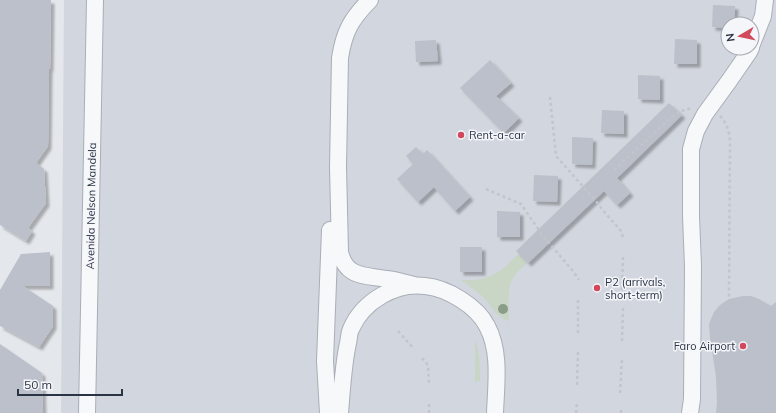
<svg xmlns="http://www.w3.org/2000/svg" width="776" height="413" font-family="Mulish,sans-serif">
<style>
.built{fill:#d2d6de;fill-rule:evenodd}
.green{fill:#c9d6c5}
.building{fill:#bbc0ca;filter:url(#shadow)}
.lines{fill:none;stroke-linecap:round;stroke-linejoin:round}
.minor-casing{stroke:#a9aeb7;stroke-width:18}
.path{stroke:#c2c5cb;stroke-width:2.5;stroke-dasharray:3 3;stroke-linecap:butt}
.minor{stroke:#f7f8fa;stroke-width:16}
.tree{fill:#899d89}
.poi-dot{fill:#d1495b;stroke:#f4f6f9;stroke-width:1.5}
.labels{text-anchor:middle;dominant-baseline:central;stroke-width:3;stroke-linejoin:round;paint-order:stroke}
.poi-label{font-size:11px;fill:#2b3445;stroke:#f4f6f9;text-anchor:start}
.street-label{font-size:11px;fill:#2b3445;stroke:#f4f6f9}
</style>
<defs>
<filter id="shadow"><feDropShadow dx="3.5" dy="3.5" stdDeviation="1" flood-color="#0004"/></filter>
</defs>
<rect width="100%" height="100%" fill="#e4e7ec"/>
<!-- built -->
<path class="built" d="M 64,0 L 776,0 L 776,413 L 61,413 ZM 728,24 L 752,24 L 752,48 L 728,48 Z"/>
<!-- green -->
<path class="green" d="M 518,254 L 527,263 C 523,267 519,270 515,275 C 506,287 509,306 509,321 C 497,318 492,307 484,298 C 477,291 469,286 461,280 C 490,281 499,274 518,254 Z
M 475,339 C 480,353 480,366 480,381 L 475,382 Z"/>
<!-- building -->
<path class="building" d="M 0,0 L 51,0 L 50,69 L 49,68 L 48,146 L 36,163 L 44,169 L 46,203 L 28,228 L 32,231 L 26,241 L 0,225 Z
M 713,5 L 735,6 L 734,24 L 728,24 L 728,28 L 712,27 Z
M 675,39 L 697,40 L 697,64 L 674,64 Z
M 436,40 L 438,61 L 416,62 L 415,41 Z
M 490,60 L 511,83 L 496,96 L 519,118 L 504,133 L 460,88 Z
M 638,75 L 660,76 L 660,100 L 638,99 Z
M 669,103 L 682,115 L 617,178 L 630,193 L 617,205 L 604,191 L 528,263 L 516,251 Z
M 602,110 L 624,111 L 624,134 L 601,133 Z
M 572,137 L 593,138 L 592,165 L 572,164 Z
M 416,147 L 423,154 L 427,150 L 470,197 L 455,211 L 434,187 L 418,202 L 397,179 L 413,164 L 406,156 Z
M 534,175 L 558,176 L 557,202 L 533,201 Z
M 497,211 L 520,212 L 520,237 L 497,237 Z
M 460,247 L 482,247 L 482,272 L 460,272 Z
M 50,252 L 50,286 L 23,286 L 53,306 L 53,326 L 39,347 L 0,326 L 0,290 L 21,254 Z
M 743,296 L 751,296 L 759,299 L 771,306 L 776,302 L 776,413 L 716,413 L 717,402 L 716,377 L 710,338 L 709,324 L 714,312 L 720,305 L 729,299 Z
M 0,344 L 42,373 L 43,413 L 0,413 Z"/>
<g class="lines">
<!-- minor casing -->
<g class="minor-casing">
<path id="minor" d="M 370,0 C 351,19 344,32 340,58 L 338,167 L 340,252 C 346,278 365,275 387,279 C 396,280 405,283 414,285
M 752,44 L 763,16 L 765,0
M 87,413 L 95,0
M 328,413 L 325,361 L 330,230
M 340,413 C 342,390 343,366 348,343 C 349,339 349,333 351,329 C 363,301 396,282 425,286 C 447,288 477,306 487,326 C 501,352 496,385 495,413
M 690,413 L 692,399 L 693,266 L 691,216 L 691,149 L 696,131 L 705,114 L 729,81 L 749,52 L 751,48"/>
</g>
<!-- path -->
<path class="path" d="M 550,97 L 556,156 L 595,200 L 606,214 L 622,232 L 623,239
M 720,116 C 727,123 729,131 730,141 L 729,299
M 614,170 L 673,116 L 681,111 L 692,108
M 486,189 L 521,204 L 543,236 L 573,271 L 579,280
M 622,290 L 623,256
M 398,331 L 414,349
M 578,333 L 578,300
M 622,341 L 623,308
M 422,358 L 428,365 L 429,385
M 577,385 L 578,352
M 620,393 L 622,359
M 621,410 L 621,413
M 429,413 L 429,402
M 576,413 L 577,402"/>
<!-- minor -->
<use href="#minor" class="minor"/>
</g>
<!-- trees -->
<circle class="tree" cx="503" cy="309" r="5"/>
<!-- markers -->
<g class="poi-dot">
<circle cx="461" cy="135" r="4"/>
<circle cx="597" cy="288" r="4"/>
<circle cx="743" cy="346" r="4"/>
</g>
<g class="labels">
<!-- poi labels -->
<g class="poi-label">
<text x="469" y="135">Rent-a-car</text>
<text x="605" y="282">P2 (arrivals,<tspan x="605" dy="13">short-term)</tspan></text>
<text x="735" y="346" text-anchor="end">Faro Airport</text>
</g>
<!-- street labels -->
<g class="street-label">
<text transform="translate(91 206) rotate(-89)">Avenida Nelson Mandela</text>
</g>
</g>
<!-- north arrow -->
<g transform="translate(740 36) rotate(261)"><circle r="19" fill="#f4f6f9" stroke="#a4a8b1"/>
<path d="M0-3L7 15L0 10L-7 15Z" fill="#d1495b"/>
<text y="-6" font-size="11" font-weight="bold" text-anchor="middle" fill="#2b3445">N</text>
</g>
<!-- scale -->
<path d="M18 389v6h104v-6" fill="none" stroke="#2b3445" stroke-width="2"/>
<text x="24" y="389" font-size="12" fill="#2b3445" stroke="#f4f6f9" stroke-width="3" paint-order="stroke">50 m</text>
</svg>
